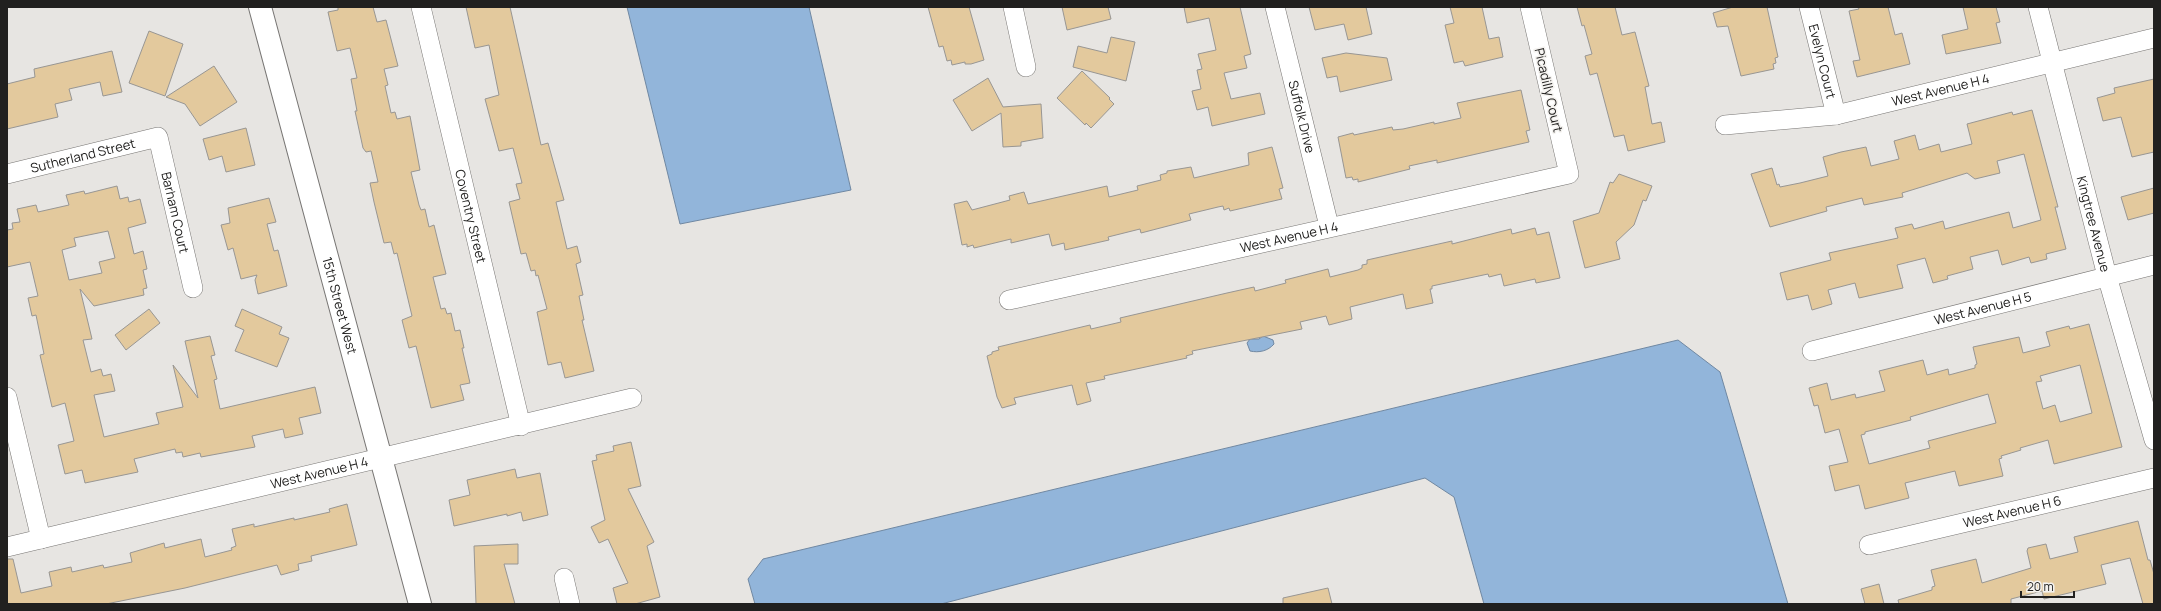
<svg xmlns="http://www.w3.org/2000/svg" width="2161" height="611" font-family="Manrope,sans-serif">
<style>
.water{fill:#92b5da;stroke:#7088a2}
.building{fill:#e3c99d;stroke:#989693;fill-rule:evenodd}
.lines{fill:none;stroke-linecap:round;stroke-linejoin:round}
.street-casing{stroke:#787674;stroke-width:20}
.secondary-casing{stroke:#787674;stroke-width:24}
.street{stroke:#fff;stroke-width:19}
.secondary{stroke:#fff;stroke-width:22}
.labels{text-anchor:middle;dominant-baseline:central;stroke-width:3;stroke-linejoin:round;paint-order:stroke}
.street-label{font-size:13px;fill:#21201f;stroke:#f4f2ef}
</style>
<rect width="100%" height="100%" fill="#e7e5e2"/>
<!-- water -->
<path class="water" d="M 627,7 L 809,7 L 851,190 L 680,224 Z
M 1263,336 L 1273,340 L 1274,344 C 1268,351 1259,353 1250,351 L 1247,343 L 1250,339 L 1259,339 Z
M 1678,340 L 1720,372 L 1788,604 L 1484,604 L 1454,497 L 1425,478 L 941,604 L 755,604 L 748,579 L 763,559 Z"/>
<!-- building -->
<path class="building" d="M 338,7 L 373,7 L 377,22 L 386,20 L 398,66 L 384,69 L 388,85 L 385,86 L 391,113 L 395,112 L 397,119 L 410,116 L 420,170 L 411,172 L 419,205 L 421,210 L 425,209 L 429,227 L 434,225 L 446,274 L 433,277 L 441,309 L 445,308 L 447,314 L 451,313 L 455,331 L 460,330 L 464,348 L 462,348 L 470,383 L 460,385 L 464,400 L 431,408 L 416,346 L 409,348 L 402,320 L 412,316 L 397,253 L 394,254 L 391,242 L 384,243 L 374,202 L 370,183 L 378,182 L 371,151 L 366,152 L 363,148 L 355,111 L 357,111 L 351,79 L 357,78 L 350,48 L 337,51 L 328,12 L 338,10 Z
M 466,7 L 510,7 L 541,145 L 548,143 L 564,200 L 556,202 L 567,249 L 577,246 L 581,262 L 576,264 L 583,295 L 579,296 L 584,320 L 582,320 L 594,371 L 565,378 L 561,362 L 548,365 L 537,312 L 547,309 L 538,275 L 536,276 L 535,270 L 531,271 L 526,253 L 521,254 L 509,202 L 520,199 L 516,184 L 522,183 L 513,148 L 499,151 L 485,99 L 499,95 L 489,45 L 475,48 Z
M 928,7 L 969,7 L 984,60 L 971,64 L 965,64 L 965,62 L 952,65 L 951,60 L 947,61 L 943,46 L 939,47 Z
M 1062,7 L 1108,7 L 1111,19 L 1067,30 Z
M 1184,7 L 1240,7 L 1251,54 L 1244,56 L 1247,68 L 1224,73 L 1231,99 L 1260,93 L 1265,114 L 1212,126 L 1208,107 L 1197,110 L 1192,91 L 1201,89 L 1197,70 L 1202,69 L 1198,54 L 1216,50 L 1209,18 L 1187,23 Z
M 1309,7 L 1366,7 L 1372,34 L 1348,40 L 1344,24 L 1315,30 Z
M 1450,7 L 1482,7 L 1489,39 L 1499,37 L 1503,57 L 1465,66 L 1463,61 L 1454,63 L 1445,25 L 1454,23 Z
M 1577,7 L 1615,7 L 1622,35 L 1635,32 L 1649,86 L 1645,87 L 1652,124 L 1661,122 L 1665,142 L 1628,151 L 1624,135 L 1614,137 L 1597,73 L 1590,75 L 1585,56 L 1592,54 L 1584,25 L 1582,26 Z
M 1733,7 L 1767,7 L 1778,57 L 1775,58 L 1776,63 L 1773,64 L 1774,69 L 1741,76 L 1728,26 L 1717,27 L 1713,13 Z
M 1858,7 L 1888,7 L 1895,35 L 1902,33 L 1910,64 L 1857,77 L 1853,61 L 1860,60 L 1849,11 L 1859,9 Z
M 1963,7 L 1996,7 L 2000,22 L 1996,23 L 2001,43 L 1946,54 L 1942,35 L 1968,29 Z
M 149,31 L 183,44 L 165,96 L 129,83 Z
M 1111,37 L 1135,42 L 1126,81 L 1073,67 L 1078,46 L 1107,53 Z
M 112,51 L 122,92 L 103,96 L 100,82 L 69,89 L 72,100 L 55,104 L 58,117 L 7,129 L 7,84 L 35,77 L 34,69 Z
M 1346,53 L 1387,58 L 1392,80 L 1340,92 L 1337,76 L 1327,78 L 1322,58 Z
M 214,66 L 237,102 L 200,126 L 185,104 L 166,97 Z
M 1082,71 L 1110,98 L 1109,99 L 1114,104 L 1091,128 L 1086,123 L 1085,125 L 1057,98 Z
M 988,78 L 1003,107 L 1041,104 L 1043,138 L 1021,142 L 1021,146 L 1003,147 L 1001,113 L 972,131 L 953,100 Z
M 2154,79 L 2154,152 L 2132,157 L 2121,117 L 2103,121 L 2097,98 L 2115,93 L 2114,88 Z
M 1521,90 L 1530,130 L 1526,131 L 1529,142 L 1437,163 L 1437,160 L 1409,166 L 1410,169 L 1358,182 L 1358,179 L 1353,180 L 1352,177 L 1346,178 L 1338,137 L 1353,133 L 1354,135 L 1392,127 L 1393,130 L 1403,129 L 1434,122 L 1434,124 L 1461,118 L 1457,103 Z
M 2032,110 L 2058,207 L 2055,207 L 2066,249 L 2046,254 L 2047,259 L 2031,263 L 2029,257 L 2002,265 L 1998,250 L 1970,257 L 1973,269 L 1947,276 L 1948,279 L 1933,283 L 1925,258 L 1897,265 L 1903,288 L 1859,298 L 1855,283 L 1828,290 L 1832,304 L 1812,310 L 1808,295 L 1787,300 L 1780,273 L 1831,260 L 1829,253 L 1898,238 L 1895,228 L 1912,224 L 1914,229 L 1943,221 L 1945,229 L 2009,212 L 2013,228 L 2041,220 L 2024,154 L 1997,161 L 2000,173 L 1975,179 L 1967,173 L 1902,193 L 1903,197 L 1864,205 L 1862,198 L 1826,207 L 1827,211 L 1770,227 L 1751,174 L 1772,168 L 1777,185 L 1779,184 L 1780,187 L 1800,183 L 1828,176 L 1823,157 L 1841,152 L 1866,147 L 1871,166 L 1899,159 L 1894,141 L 1915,135 L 1919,150 L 1939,144 L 1941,152 L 1972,144 L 1967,124 L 2012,112 L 2013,115 Z
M 246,128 L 255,165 L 226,172 L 222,156 L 209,160 L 203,139 Z
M 1272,147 L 1283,188 L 1279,189 L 1282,199 L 1230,211 L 1229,208 L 1224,210 L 1223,206 L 1218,207 L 1189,214 L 1191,220 L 1141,233 L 1140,229 L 1108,237 L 1109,240 L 1065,250 L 1064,243 L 1052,246 L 1049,234 L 1011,243 L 1011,239 L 974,248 L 973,245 L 967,247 L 967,244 L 962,245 L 954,204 L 967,201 L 972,210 L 1010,200 L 1009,196 L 1024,192 L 1028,204 L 1107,186 L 1109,197 L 1138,190 L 1137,186 L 1161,180 L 1160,175 L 1167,173 L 1167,171 L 1191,167 L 1194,178 L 1249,165 L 1248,153 Z
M 1619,174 L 1652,186 L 1646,201 L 1643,200 L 1634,225 L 1616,242 L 1620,259 L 1585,268 L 1573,221 L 1599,213 L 1610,182 L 1613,183 Z
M 117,186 L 120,199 L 128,197 L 129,202 L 140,199 L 146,223 L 128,228 L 134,254 L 143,251 L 147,269 L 143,270 L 147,288 L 143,289 L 144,295 L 94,306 L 80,289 L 92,339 L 83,340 L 91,372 L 101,369 L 103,376 L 111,374 L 115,391 L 94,395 L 104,437 L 159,424 L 156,413 L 183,407 L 173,365 L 198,398 L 185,341 L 210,336 L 215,355 L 211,356 L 217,379 L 214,380 L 220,409 L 315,387 L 321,413 L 299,418 L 303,434 L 285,438 L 283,429 L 252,436 L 255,447 L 201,457 L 200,453 L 183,457 L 182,452 L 176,453 L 175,449 L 134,459 L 138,472 L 85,483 L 82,470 L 65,474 L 58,445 L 74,441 L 65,403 L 52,407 L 40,355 L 44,354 L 36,315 L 32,316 L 28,298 L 38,296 L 30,262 L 7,267 L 7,230 L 13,229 L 12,223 L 20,222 L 17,209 L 36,205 L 38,212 L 69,205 L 66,195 L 84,191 L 85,194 ZM 108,231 L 115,258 L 99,262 L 102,273 L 69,280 L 62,250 L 76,246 L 74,238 Z
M 2154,188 L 2154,213 L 2128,220 L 2121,197 Z
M 269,198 L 276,222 L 267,224 L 274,251 L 278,250 L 287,286 L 258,294 L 255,280 L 257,275 L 241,279 L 233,248 L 228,250 L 221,225 L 230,223 L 228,208 Z
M 1535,228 L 1537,235 L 1549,232 L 1560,278 L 1536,283 L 1535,279 L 1504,286 L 1501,274 L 1489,277 L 1488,274 L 1432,286 L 1432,289 L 1430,289 L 1433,303 L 1406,309 L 1403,294 L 1350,307 L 1352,319 L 1329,325 L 1326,316 L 1300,322 L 1302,329 L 1192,351 L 1193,354 L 1186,356 L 1187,358 L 1104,376 L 1105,379 L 1086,383 L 1091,401 L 1077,405 L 1072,385 L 1014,398 L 1016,404 L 1002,408 L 997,397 L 987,356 L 992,354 L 992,352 L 999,350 L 998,347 L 1090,325 L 1091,329 L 1121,322 L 1120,318 L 1227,293 L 1254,287 L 1255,291 L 1286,283 L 1285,280 L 1328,269 L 1330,277 L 1358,270 L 1362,268 L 1362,265 L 1367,264 L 1367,260 L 1452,241 L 1452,244 L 1511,229 L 1512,234 Z
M 149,309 L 160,323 L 126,350 L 115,335 Z
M 242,309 L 282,327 L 279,334 L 289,338 L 277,367 L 235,351 L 244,330 L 235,326 Z
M 2089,324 L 2122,447 L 2054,464 L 2048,440 L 2020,448 L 2021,450 L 2001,456 L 2002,458 L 1999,459 L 2003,476 L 1959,486 L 1955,471 L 1905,483 L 1909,498 L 1865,509 L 1859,485 L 1835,491 L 1829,466 L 1848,462 L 1839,429 L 1825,433 L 1818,405 L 1814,406 L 1809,388 L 1827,383 L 1831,400 L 1855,394 L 1856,398 L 1885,391 L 1879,371 L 1923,360 L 1927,375 L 1948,369 L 1949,375 L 1975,368 L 1975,365 L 1977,364 L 1973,347 L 2019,337 L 2023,353 L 2050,346 L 2046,332 L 2069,326 L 2070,329 ZM 2080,365 L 2092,413 L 2060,422 L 2055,405 L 2043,409 L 2036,382 L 2042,381 L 2040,376 ZM 1988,394 L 1996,423 L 1928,441 L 1930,448 L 1869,464 L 1861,435 L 1865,434 L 1865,432 L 1911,420 L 1910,417 Z
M 631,442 L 641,486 L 628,489 L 654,542 L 647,546 L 660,597 L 635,604 L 617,604 L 613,588 L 628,583 L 608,539 L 599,543 L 591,527 L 605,520 L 592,461 L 597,460 L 596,455 L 614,451 L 613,446 Z
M 515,469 L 517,478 L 540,473 L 548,515 L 523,521 L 521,512 L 507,516 L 507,514 L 454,526 L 449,500 L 470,495 L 467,480 Z
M 347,504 L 357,545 L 311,556 L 312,561 L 298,564 L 299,570 L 281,575 L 277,565 L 185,588 L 106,604 L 7,604 L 7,559 L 13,559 L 21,593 L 52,586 L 49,572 L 71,567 L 72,572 L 103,565 L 104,568 L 132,562 L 130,553 L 164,543 L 165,548 L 201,539 L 205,557 L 232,550 L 231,548 L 236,546 L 232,529 L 254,524 L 254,527 L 294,518 L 294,520 L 330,512 L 329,509 Z
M 2138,521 L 2148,560 L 2150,560 L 2154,574 L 2154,604 L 2143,604 L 2130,558 L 2101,565 L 2106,584 L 2044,599 L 2042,591 L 2011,599 L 2011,604 L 1899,604 L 1898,600 L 1932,590 L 1932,587 L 1935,586 L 1931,570 L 1976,559 L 1982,583 L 2031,568 L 2027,551 L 2028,548 L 2046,544 L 2050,559 L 2078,552 L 2074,537 Z
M 518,544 L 518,564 L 504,564 L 515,604 L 476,604 L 474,546 Z
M 1879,584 L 1884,604 L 1865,604 L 1861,589 Z
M 1328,588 L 1332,604 L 1283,604 L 1283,598 Z"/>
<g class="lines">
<!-- street casing -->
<g class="street-casing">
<g id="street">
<path id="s1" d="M 421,7 L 521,426"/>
<path d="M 1013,7 L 1026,67"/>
<path id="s2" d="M 1275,7 L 1329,226"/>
<path id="s3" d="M 1809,7 L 1836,115"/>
<path id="s4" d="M 2038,7 L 2107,276 L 2154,440"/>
<path id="s5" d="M 1725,125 L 1836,115 L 2154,38"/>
<path id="s6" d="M 7,174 L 158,137 L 193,288"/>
<path id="s7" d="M 1009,300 L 1569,174 L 1530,7"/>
<path id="s8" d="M 1812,351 L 2154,265"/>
<path d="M 7,397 L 41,539"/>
<path id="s9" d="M 1869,545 L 2154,478"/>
<path id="s10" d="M 7,547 L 632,398"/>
<path d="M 564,578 L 570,604"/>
</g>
</g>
<!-- secondary casing -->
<g class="secondary-casing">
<g id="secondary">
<path id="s11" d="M 260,7 L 420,604"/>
</g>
</g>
<!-- street -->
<use href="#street" class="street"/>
<!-- secondary -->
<use href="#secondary" class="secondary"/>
</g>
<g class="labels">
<!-- street labels -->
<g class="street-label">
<text stroke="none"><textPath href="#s3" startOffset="56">Evelyn Court</textPath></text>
<text stroke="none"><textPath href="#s5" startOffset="219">West Avenue H 4</textPath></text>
<text transform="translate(1549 90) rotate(77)">Picadilly Court</text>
<text stroke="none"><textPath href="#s2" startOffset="113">Suffolk Drive</textPath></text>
<text stroke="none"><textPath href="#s6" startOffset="78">Sutherland Street</textPath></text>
<text stroke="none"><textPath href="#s6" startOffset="233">Barham Court</textPath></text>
<text stroke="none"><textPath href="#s1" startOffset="215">Coventry Street</textPath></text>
<text stroke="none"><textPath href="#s4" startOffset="224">Kingtree Avenue</textPath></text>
<text stroke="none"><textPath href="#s7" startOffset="287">West Avenue H 4</textPath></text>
<text stroke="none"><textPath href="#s11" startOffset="309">15th Street West</textPath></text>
<text stroke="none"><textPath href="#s8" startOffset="176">West Avenue H 5</textPath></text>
<text stroke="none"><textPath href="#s10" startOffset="321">West Avenue H 4</textPath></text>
<text stroke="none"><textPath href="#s9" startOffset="147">West Avenue H 6</textPath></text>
</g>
</g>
<!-- border -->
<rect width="2161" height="611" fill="none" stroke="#21201f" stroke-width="16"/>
<!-- scale -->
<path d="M2021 591v6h53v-6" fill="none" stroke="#21201f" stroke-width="2"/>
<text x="2027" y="591" font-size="12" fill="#21201f" stroke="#f4f2ef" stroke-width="3" paint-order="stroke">20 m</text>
</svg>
